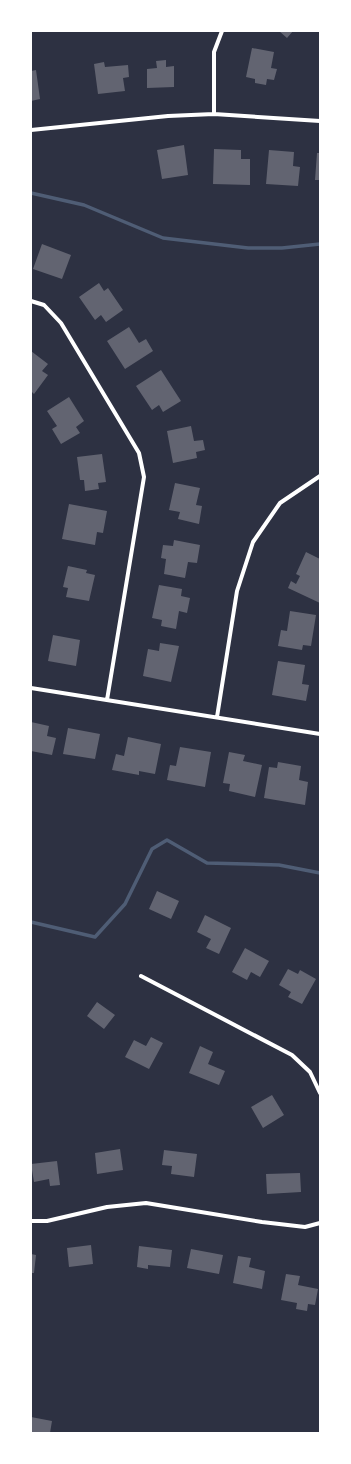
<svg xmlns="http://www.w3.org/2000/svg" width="351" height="1464" font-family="'Space Grotesk',sans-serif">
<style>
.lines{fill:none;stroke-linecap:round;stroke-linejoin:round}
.stream{stroke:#4f5d75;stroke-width:3.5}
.building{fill:#626471}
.minor{stroke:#fff;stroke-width:4}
</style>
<rect width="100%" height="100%" fill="#2d3142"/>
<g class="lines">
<!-- stream -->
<path class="stream" d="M 31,193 L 84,205 L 163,238 L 248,248 L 282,248 L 320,244
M 31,922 L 95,937 L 125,904 L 152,849 L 167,840 L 207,863 L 279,865 L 320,873"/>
</g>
<!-- building -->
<path class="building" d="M 279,31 L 293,31 L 287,38 Z
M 252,48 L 274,52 L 271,68 L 277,69 L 274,80 L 267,79 L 266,85 L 255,83 L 255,79 L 246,77 Z
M 166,60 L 166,67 L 174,66 L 174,87 L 147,88 L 147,69 L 157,68 L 156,61 Z
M 104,62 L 105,67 L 128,65 L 129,77 L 123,78 L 125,91 L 98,94 L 94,64 Z
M 36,70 L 40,99 L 31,101 L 31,71 Z
M 184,145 L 188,175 L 162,179 L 157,150 Z
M 214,149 L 241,150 L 241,159 L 250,159 L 250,185 L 213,184 Z
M 269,150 L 294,152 L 293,166 L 300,167 L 298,186 L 266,184 Z
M 317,153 L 320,153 L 320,180 L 315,180 Z
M 42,244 L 71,255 L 62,279 L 33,269 Z
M 99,283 L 104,291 L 108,288 L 123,310 L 106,322 L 101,315 L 95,320 L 79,297 Z
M 129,327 L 139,343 L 146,339 L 153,351 L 125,369 L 107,341 Z
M 31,351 L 48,364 L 42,371 L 48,375 L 34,394 L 31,391 Z
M 161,370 L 181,401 L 163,412 L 159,405 L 152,410 L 136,386 Z
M 69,397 L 84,421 L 76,427 L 80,433 L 61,444 L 52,429 L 57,426 L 47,411 Z
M 191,426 L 194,441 L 203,440 L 205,450 L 196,452 L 197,458 L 173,463 L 167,431 Z
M 102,454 L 106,482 L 98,483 L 99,489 L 85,491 L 84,480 L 80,480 L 77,457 Z
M 175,483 L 200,488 L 196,505 L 202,506 L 199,524 L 178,519 L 180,512 L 169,510 Z
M 69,504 L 107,511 L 103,533 L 97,532 L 95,545 L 62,539 Z
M 174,540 L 200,545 L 197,563 L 188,562 L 185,578 L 164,574 L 166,559 L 161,558 L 163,545 L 173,546 Z
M 306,552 L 320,559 L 320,603 L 288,588 L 291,581 L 296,584 L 300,576 L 296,574 Z
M 68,566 L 87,570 L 86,573 L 95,575 L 89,601 L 66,597 L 68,588 L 63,587 Z
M 159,585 L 182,589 L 181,596 L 190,598 L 187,613 L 179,611 L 176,629 L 161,626 L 162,620 L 152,618 Z
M 290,611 L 316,615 L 311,646 L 303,645 L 302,650 L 278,646 L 281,630 L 287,631 Z
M 53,635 L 80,640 L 76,666 L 48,661 Z
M 160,643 L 179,646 L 171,682 L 143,676 L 148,649 L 159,651 Z
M 278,661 L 305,665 L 302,684 L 309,685 L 306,701 L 272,695 Z
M 31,722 L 49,726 L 47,736 L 56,738 L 52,755 L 31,751 Z
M 68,728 L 100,734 L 95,759 L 63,754 Z
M 128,737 L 161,744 L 155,774 L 139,771 L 139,775 L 112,770 L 116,754 L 124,756 Z
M 180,747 L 211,752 L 205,787 L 167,780 L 170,765 L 176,766 Z
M 229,752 L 245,755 L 243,761 L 262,765 L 255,797 L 229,791 L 230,784 L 223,783 Z
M 278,762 L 301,766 L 299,780 L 308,782 L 305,805 L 264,798 L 269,767 L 277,768 Z
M 157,891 L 179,901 L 171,919 L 149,909 Z
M 205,915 L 231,928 L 219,954 L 206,948 L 211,939 L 197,932 Z
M 245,948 L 269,961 L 260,977 L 251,972 L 247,980 L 232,972 Z
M 288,969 L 298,974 L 300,970 L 316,979 L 302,1004 L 288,997 L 291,992 L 279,985 Z
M 97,1002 L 115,1015 L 104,1029 L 87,1016 Z
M 151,1037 L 163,1043 L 149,1069 L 125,1057 L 134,1040 L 146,1046 Z
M 200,1046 L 213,1052 L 208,1064 L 225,1071 L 219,1085 L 189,1073 Z
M 272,1095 L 284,1115 L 263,1128 L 251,1107 Z
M 120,1149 L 123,1170 L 97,1174 L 95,1153 Z
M 164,1150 L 197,1154 L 194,1177 L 171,1174 L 172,1166 L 162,1165 Z
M 57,1161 L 60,1185 L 50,1186 L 49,1179 L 34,1182 L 31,1164 Z
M 300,1173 L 301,1192 L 267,1194 L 266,1174 Z
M 91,1245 L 93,1264 L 69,1267 L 67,1248 Z
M 139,1246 L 172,1250 L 170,1267 L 148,1265 L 148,1269 L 137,1267 Z
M 191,1249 L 223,1255 L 219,1274 L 187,1268 Z
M 31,1254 L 36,1255 L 34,1273 L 31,1273 Z
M 238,1256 L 251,1258 L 249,1267 L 265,1271 L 262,1289 L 233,1283 Z
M 286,1274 L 300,1276 L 298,1285 L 318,1289 L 315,1305 L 308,1304 L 307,1311 L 296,1309 L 297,1303 L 281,1300 Z
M 31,1417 L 52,1421 L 50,1433 L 31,1433 Z"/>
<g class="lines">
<!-- minor -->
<path class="minor" d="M 214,114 L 214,52 L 222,31
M 31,130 L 168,116 L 214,114 L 320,121
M 31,301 L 44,305 L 61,323 L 139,453 L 144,477 L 107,700
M 31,688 L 320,734
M 217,717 L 237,591 L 253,542 L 280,503 L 320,476
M 141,976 L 292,1055 L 310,1072 L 320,1093
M 31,1221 L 47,1221 L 107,1207 L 146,1203 L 262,1222 L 305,1227 L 320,1223"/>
</g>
<!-- border -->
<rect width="351" height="1464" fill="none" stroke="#ffffff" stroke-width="64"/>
</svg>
